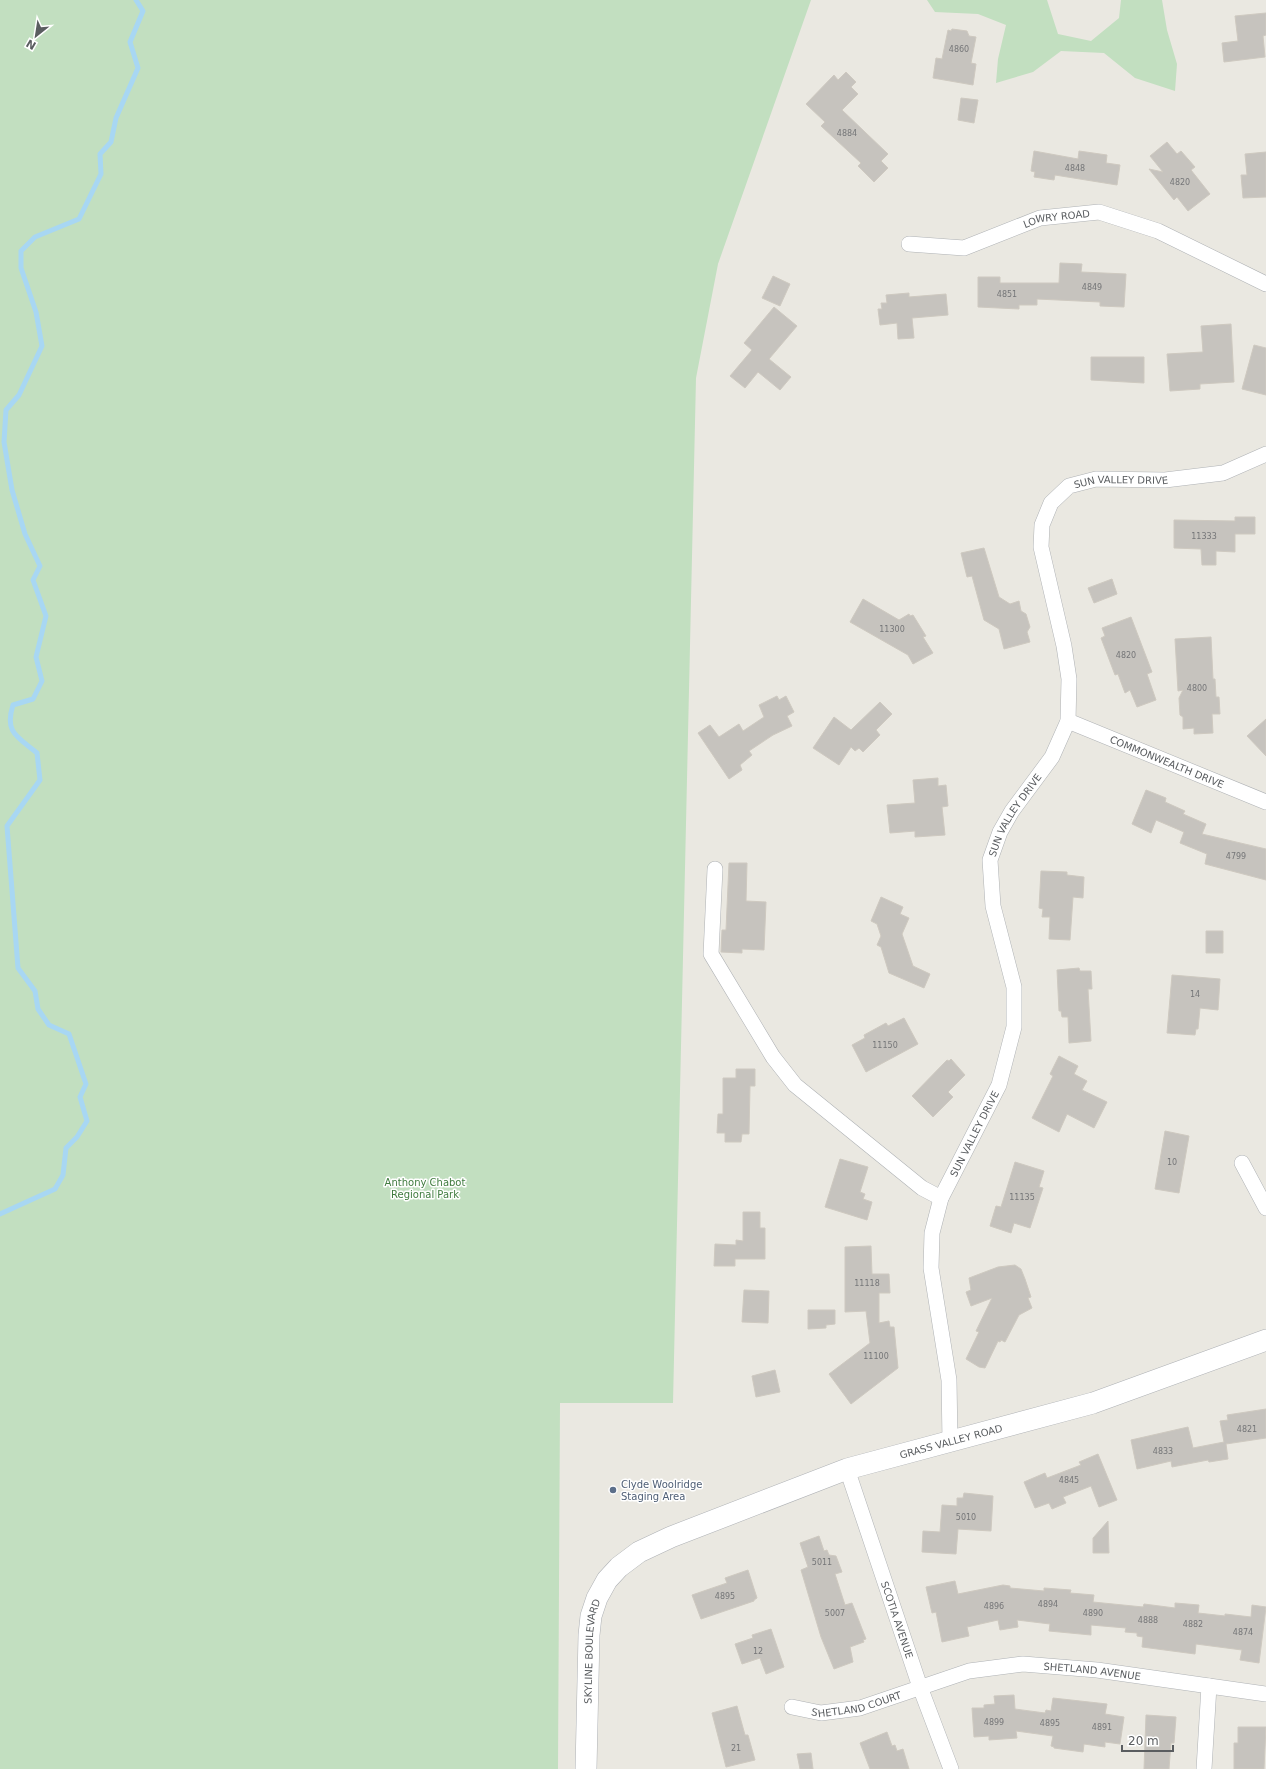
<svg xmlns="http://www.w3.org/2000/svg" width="1266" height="1769" font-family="'DejaVu Sans',sans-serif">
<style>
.green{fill:#c2dfc0}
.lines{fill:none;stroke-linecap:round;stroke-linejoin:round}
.stream{stroke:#a8d7f3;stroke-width:5}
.building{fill:#c6c3be;stroke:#cec9c0}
.street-casing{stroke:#afb2b5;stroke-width:16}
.secondary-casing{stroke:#aeb1b5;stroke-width:22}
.street{stroke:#fff;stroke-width:15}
.secondary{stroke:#fff;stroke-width:21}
.service-dot{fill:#5c6f8a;stroke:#fff;stroke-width:1.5}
.labels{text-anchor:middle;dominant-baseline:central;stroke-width:3;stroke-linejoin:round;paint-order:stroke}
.number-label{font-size:8px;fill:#757678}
.street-label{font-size:10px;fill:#5a5d60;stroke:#fff}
.park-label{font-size:10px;fill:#3f7b3e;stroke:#fff}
.service-label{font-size:10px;fill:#4e5e75;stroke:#fff;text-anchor:start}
</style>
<rect width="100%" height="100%" fill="#eae8e1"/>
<!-- green -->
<path class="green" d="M 0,0 L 811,0 L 718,264 L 696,378 L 673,1403 L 560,1403 L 558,1769 L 0,1769 Z
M 927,0 L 1047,0 L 1058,34 L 1091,41 L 1119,18 L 1121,0 L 1162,0 L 1167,30 L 1177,64 L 1175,91 L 1135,78 L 1104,53 L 1061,51 L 1033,72 L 996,83 L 998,59 L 1006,25 L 978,14 L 935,12 Z"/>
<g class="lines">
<!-- stream -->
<path class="stream" d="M 0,1214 L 55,1189 L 63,1175 L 66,1148 L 77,1137 L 87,1121 L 80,1097 L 86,1084 L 69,1034 L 49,1025 L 38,1009 L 35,991 L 18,968 L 7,826 L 40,780 L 37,753 C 18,737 4,733 13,705 L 33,699 L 42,681 L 36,657 L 46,616 L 33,580 L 40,566 L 25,534 L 12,490 L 4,442 L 6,410 L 19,395 L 42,346 L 36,312 L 21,268 L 21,251 L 35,237 L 79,219 L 101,174 L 100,154 L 111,142 L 116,118 L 138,68 L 130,42 L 143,11 L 136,0"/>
</g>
<!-- building -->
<path class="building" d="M 1266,13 L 1266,35 L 1263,36 L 1265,57 L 1224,62 L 1222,43 L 1238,41 L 1235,16 Z
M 952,29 L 967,31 L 969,36 L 976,37 L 971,63 L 976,64 L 973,85 L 933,78 L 936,58 L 942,59 L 948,30 L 951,31 Z
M 846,72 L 856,82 L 851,87 L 858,94 L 842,110 L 888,154 L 881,161 L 888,168 L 874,182 L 858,166 L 861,163 L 821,126 L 825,122 L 806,104 L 834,75 L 838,80 Z
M 961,98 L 978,100 L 974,123 L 958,120 Z
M 1167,142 L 1177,154 L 1181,151 L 1195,167 L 1191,170 L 1210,194 L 1188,211 L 1177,197 L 1174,200 L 1149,169 L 1163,172 L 1150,156 Z
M 1034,151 L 1078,159 L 1079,151 L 1107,155 L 1106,163 L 1120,165 L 1117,185 L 1055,175 L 1054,180 L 1034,177 L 1035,172 L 1031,171 Z
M 1266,152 L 1266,197 L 1243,198 L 1241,175 L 1247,175 L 1245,154 Z
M 1060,263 L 1082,264 L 1081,272 L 1126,274 L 1124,307 L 1100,306 L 1100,302 L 1037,299 L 1037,305 L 1019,305 L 1019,309 L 978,307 L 978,277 L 1000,277 L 1000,283 L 1059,283 Z
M 773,276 L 790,284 L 780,306 L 762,298 Z
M 909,293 L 909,297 L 946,294 L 948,315 L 912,318 L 914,338 L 898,339 L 897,323 L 880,325 L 878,309 L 882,309 L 881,303 L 887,303 L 886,295 Z
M 774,307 L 797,326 L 769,359 L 791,377 L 780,390 L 758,372 L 745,388 L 730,376 L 752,350 L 744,343 Z
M 1231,324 L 1234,382 L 1200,384 L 1200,389 L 1170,391 L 1167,354 L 1203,352 L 1201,326 Z
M 1254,345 L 1266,348 L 1266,395 L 1242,389 Z
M 1091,357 L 1144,357 L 1144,383 L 1091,380 Z
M 1235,517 L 1255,517 L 1255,534 L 1235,534 L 1235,552 L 1216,551 L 1216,565 L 1202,565 L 1201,549 L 1174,548 L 1174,520 L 1235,521 Z
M 984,548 L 999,597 L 1010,604 L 1019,601 L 1021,611 L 1026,614 L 1030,627 L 1027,632 L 1030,642 L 1004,649 L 999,629 L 984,620 L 972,576 L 967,577 L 961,553 Z
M 1112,579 L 1117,594 L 1094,603 L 1088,588 Z
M 863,599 L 899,620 L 909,614 L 910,616 L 913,615 L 926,636 L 923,637 L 933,653 L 913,664 L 908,655 L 850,622 Z
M 1131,617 L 1152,672 L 1147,674 L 1156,700 L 1137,707 L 1130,690 L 1125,693 L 1118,674 L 1115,675 L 1101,638 L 1105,636 L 1102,628 Z
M 1211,637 L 1213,679 L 1215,679 L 1216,697 L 1219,697 L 1220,714 L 1212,714 L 1213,733 L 1194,734 L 1194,728 L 1183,729 L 1183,717 L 1180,715 L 1179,698 L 1183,690 L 1178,691 L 1175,639 Z
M 777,696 L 779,700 L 786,696 L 794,712 L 787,716 L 792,726 L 773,735 L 749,751 L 752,755 L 740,765 L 742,770 L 729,779 L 698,733 L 710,725 L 719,737 L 739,724 L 743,731 L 764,717 L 759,705 Z
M 880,702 L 892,714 L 876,730 L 880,735 L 863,752 L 859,748 L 855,751 L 851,747 L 839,765 L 813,748 L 834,717 L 851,730 Z
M 1266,719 L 1266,756 L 1247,736 Z
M 938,778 L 938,786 L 946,785 L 948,806 L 942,807 L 945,835 L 915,837 L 915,831 L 890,833 L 887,805 L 915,803 L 913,780 Z
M 1146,790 L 1166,798 L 1165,802 L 1185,811 L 1183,814 L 1206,824 L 1202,834 L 1266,849 L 1266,880 L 1205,864 L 1207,854 L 1180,843 L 1184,832 L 1156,820 L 1151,833 L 1132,824 Z
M 729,863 L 747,863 L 746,901 L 766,902 L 764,950 L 742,949 L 742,953 L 721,952 L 722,930 L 726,930 Z
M 1041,871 L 1067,872 L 1067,875 L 1084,877 L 1083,898 L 1073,897 L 1070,940 L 1049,939 L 1050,917 L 1042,917 L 1043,909 L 1039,908 Z
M 881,897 L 903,907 L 900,914 L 909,918 L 902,934 L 913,966 L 930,974 L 924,988 L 889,973 L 881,947 L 877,945 L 881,936 L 877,924 L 871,921 Z
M 1206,931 L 1223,931 L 1223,953 L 1206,953 Z
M 1079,968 L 1080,971 L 1091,971 L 1092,989 L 1088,989 L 1091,1041 L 1069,1043 L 1068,1017 L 1062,1017 L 1061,1011 L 1059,1011 L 1057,970 Z
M 1172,975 L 1220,979 L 1218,1010 L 1200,1008 L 1198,1029 L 1196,1029 L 1195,1035 L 1167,1033 Z
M 904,1018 L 918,1044 L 866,1072 L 852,1045 L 865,1038 L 864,1035 L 886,1023 L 888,1026 Z
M 1059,1056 L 1078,1066 L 1074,1074 L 1087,1081 L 1082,1090 L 1107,1102 L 1094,1128 L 1067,1114 L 1059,1132 L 1032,1118 L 1053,1076 L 1050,1074 Z
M 951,1059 L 965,1075 L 948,1092 L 953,1097 L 933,1117 L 912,1096 L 947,1060 L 949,1061 Z
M 736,1069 L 755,1069 L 755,1086 L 750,1086 L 749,1134 L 742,1134 L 741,1142 L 725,1142 L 725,1133 L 717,1133 L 718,1114 L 723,1114 L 723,1078 L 736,1078 Z
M 1165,1131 L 1189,1136 L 1179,1193 L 1155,1189 Z
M 840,1159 L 868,1167 L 860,1192 L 865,1194 L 863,1199 L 872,1202 L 867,1220 L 825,1207 Z
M 1015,1162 L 1044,1171 L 1039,1187 L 1043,1188 L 1030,1228 L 1014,1223 L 1011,1233 L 990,1226 L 996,1206 L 1001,1207 Z
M 743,1212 L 760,1212 L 760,1228 L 765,1228 L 765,1259 L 735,1259 L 735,1266 L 714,1266 L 715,1244 L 736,1245 L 736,1240 L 743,1241 Z
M 871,1246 L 872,1274 L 889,1274 L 890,1293 L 879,1293 L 879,1323 L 889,1321 L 890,1327 L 894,1327 L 898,1368 L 851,1404 L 829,1374 L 870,1343 L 866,1311 L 845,1312 L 845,1247 Z
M 1015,1265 L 1021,1269 L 1025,1279 L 1031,1297 L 1028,1298 L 1032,1308 L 1019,1315 L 1005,1342 L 1001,1340 L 1000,1342 L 998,1341 L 985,1368 L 979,1367 L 966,1359 L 979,1332 L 976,1331 L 992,1298 L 971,1306 L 966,1292 L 971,1290 L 969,1278 L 998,1267 Z
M 744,1290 L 769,1291 L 768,1323 L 742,1322 Z
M 808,1310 L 835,1310 L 835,1324 L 826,1325 L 826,1328 L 808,1329 Z
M 775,1370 L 780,1392 L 756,1397 L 752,1376 Z
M 1266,1409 L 1266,1438 L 1226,1444 L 1228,1459 L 1209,1462 L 1208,1460 L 1172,1467 L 1171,1461 L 1137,1469 L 1131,1440 L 1188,1427 L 1193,1448 L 1224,1442 L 1220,1421 L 1228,1420 L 1227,1415 Z
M 1098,1454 L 1117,1500 L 1099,1507 L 1091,1486 L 1063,1497 L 1066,1503 L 1052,1509 L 1049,1503 L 1035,1508 L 1024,1482 L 1045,1473 L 1047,1478 L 1081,1465 L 1079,1462 Z
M 964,1493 L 993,1496 L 991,1531 L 958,1529 L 956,1554 L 922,1552 L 923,1531 L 940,1532 L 942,1505 L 957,1506 L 957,1498 L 963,1498 Z
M 1108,1521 L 1109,1553 L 1093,1553 L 1093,1538 Z
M 819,1536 L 824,1551 L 827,1550 L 829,1555 L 836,1556 L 842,1572 L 835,1574 L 845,1605 L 852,1603 L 866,1639 L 863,1640 L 864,1642 L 850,1647 L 853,1662 L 834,1669 L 821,1637 L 801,1570 L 808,1567 L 800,1543 Z
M 748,1570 L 757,1598 L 754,1600 L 754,1601 L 701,1619 L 692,1595 L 727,1583 L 725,1578 Z
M 955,1581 L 958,1594 L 1003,1585 L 1010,1586 L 1010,1588 L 1044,1591 L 1044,1588 L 1071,1590 L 1070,1593 L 1094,1595 L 1093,1602 L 1143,1607 L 1144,1604 L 1175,1608 L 1175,1603 L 1199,1605 L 1198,1613 L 1225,1616 L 1225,1614 L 1251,1617 L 1252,1605 L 1266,1607 L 1259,1663 L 1240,1660 L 1242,1650 L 1196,1644 L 1195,1654 L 1142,1647 L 1143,1637 L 1137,1636 L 1137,1633 L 1125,1632 L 1126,1628 L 1091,1625 L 1091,1635 L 1049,1631 L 1050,1624 L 1017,1620 L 1018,1627 L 1000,1630 L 998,1620 L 967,1627 L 969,1636 L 942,1642 L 936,1612 L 932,1613 L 926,1587 Z
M 771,1629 L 784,1667 L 766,1674 L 760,1658 L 742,1664 L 735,1644 L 753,1638 L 752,1635 Z
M 1014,1695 L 1015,1709 L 1045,1713 L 1046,1710 L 1051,1711 L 1053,1698 L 1107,1704 L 1105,1714 L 1124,1717 L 1120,1744 L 1105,1742 L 1105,1747 L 1084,1744 L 1083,1752 L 1054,1748 L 1054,1747 L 1051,1746 L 1053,1736 L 1016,1731 L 1017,1738 L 989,1740 L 989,1736 L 974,1737 L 972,1708 L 984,1708 L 984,1705 L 995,1704 L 994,1696 Z
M 737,1706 L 745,1735 L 748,1735 L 755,1760 L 726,1767 L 712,1713 Z
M 1146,1715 L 1176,1717 L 1174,1743 L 1171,1743 L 1169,1769 L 1144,1769 Z
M 1238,1727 L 1266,1727 L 1264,1769 L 1234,1769 L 1234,1743 L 1238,1743 Z
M 887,1732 L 892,1746 L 895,1745 L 897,1751 L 903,1749 L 909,1769 L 870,1769 L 860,1743 Z
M 811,1753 L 813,1769 L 800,1769 L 797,1754 Z"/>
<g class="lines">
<!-- street casing -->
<g class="street-casing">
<g id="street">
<path id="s1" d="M 909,244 L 964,248 L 1040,218 L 1099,212 L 1158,231 L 1266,284"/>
<path id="s2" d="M 1068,721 L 1266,802"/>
<path d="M 715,869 L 711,954 L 773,1057 L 795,1085 L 922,1188 L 941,1198"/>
<path d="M 1242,1163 L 1266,1208"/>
<path id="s3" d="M 950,1441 L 949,1380 L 931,1268 L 932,1233 L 941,1198 L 999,1085 L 1014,1027 L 1014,987 L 993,906 L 990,860 L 1000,832 L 1012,811 L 1052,757 L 1068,721 L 1069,679 L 1064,646 L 1041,547 L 1042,525 L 1051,503 L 1069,486 L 1096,479 L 1165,480 L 1223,473 L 1266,454"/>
<path id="s4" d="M 847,1469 L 920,1687 L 951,1769"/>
<path id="s5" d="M 792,1707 L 821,1713 L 860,1708 L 969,1671 L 1023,1664 L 1097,1670 L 1266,1694"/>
<path d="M 1204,1769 L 1209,1686"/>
</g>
</g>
<!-- secondary casing -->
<g class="secondary-casing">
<g id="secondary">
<path id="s6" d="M 586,1769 L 589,1635 L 591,1616 L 597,1598 L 607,1580 L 619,1567 L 639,1552 L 671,1537 L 847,1469 L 1093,1403 L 1266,1340"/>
</g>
</g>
<!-- street -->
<use href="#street" class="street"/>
<!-- secondary -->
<use href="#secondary" class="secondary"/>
</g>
<!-- markers -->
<circle class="service-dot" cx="613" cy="1490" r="4"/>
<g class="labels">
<!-- number labels -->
<g class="number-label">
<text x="959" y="49">4860</text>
<text x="847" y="133">4884</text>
<text x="1075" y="168">4848</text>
<text x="1180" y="182">4820</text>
<text x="1092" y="287">4849</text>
<text x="1007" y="294">4851</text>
<text x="1204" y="536">11333</text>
<text x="892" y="629">11300</text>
<text x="1126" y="655">4820</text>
<text x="1197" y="688">4800</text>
<text x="1236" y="856">4799</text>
<text x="1195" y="994">14</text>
<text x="885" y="1045">11150</text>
<text x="1172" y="1162">10</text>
<text x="1022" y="1197">11135</text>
<text x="867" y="1283">11118</text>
<text x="876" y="1356">11100</text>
<text x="1247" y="1429">4821</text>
<text x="1163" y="1451">4833</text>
<text x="1069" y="1480">4845</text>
<text x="966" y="1517">5010</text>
<text x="822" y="1562">5011</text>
<text x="725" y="1596">4895</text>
<text x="1048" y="1604">4894</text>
<text x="994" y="1606">4896</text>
<text x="835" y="1613">5007</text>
<text x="1093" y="1613">4890</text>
<text x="1148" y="1620">4888</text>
<text x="1193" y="1624">4882</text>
<text x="1243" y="1632">4874</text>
<text x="758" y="1651">12</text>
<text x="994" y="1722">4899</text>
<text x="1050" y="1723">4895</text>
<text x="1102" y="1727">4891</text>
<text x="736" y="1748">21</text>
</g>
<!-- street labels -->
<g class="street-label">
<text stroke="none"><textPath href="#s1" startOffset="153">LOWRY ROAD</textPath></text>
<text stroke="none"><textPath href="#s3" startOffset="1063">SUN VALLEY DRIVE</textPath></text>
<text stroke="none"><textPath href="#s2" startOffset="107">COMMONWEALTH DRIVE</textPath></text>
<text stroke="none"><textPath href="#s3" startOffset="654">SUN VALLEY DRIVE</textPath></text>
<text stroke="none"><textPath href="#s3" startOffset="318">SUN VALLEY DRIVE</textPath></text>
<text stroke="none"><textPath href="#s6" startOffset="567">GRASS VALLEY ROAD</textPath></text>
<text stroke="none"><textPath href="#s4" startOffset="159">SCOTIA AVENUE</textPath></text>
<text stroke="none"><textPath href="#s6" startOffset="118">SKYLINE BOULEVARD</textPath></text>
<text stroke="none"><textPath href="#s5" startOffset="308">SHETLAND AVENUE</textPath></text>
<text stroke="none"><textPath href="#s5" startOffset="66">SHETLAND COURT</textPath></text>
</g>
<!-- park labels -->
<g class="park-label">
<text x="425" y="1182">Anthony Chabot<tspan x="425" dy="12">Regional Park</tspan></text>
</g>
<!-- service labels -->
<g class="service-label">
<text x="621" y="1484">Clyde Woolridge<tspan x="621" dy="12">Staging Area</tspan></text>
</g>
</g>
<!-- north arrow -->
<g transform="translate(36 36) rotate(210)" stroke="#ffffff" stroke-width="3" paint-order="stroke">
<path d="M0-3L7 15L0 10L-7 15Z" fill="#5a5d60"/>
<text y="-6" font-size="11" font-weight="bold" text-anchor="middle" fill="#5a5d60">N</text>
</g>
<!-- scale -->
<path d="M1122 1745v6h51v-6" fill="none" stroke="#5a5d60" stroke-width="2"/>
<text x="1128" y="1745" font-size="12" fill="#5a5d60" stroke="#ffffff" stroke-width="3" paint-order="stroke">20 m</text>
</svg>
